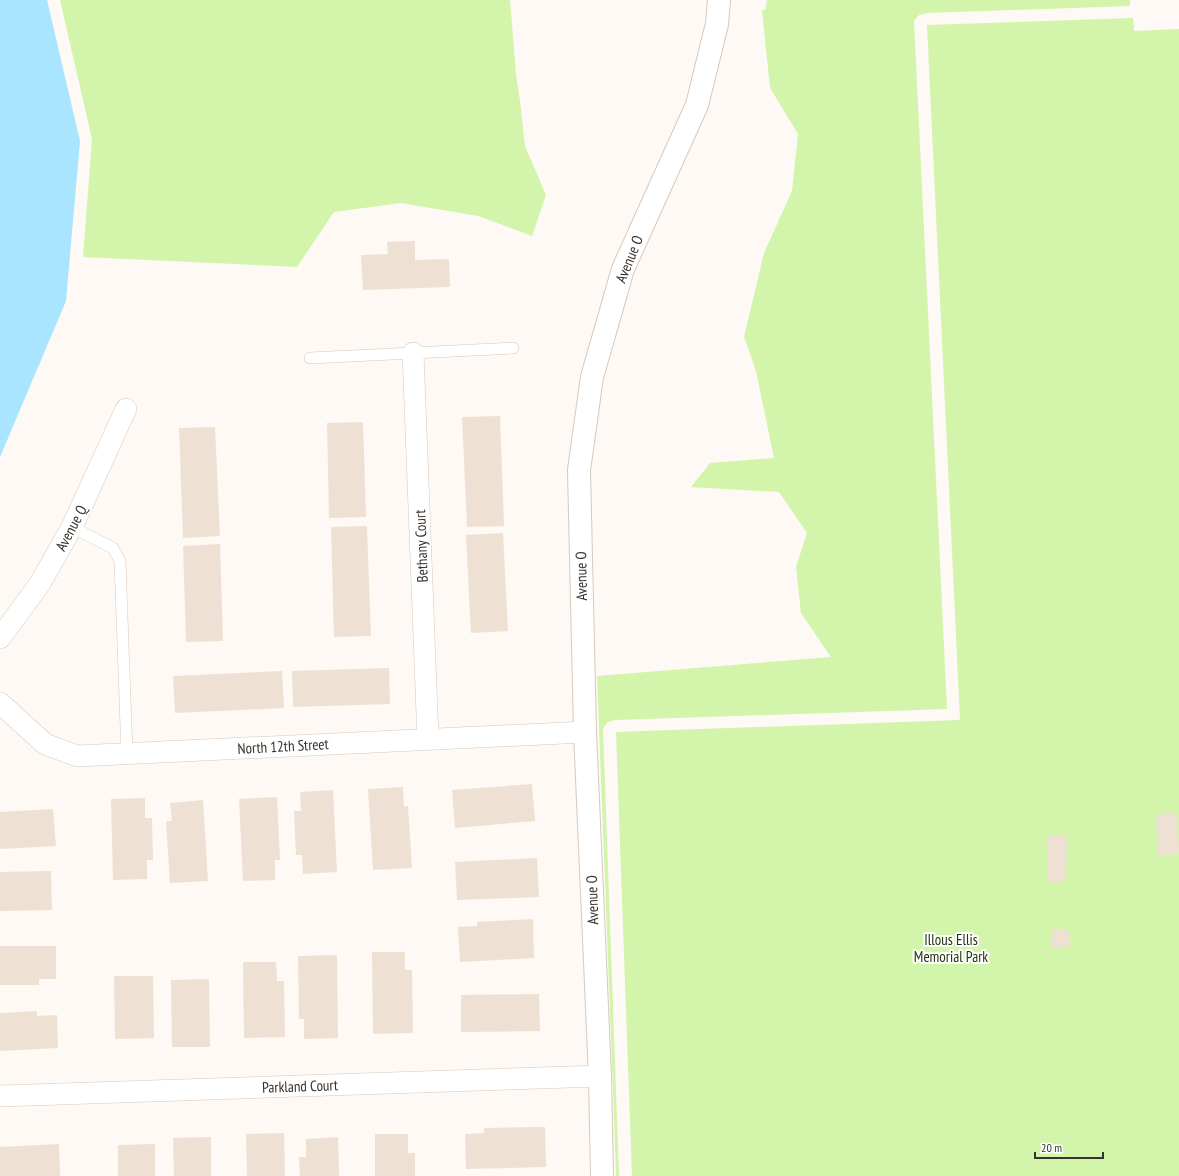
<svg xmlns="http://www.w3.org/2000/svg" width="1179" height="1176" font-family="'PT Sans Narrow',sans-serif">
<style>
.green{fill:#d3f4ab}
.water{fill:#a9e5ff}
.building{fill:#eee1d4}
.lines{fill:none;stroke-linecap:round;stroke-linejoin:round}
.service-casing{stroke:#d6c9bd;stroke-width:12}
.minor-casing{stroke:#d6c9bd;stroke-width:22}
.tertiary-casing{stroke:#d6c9bd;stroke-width:24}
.service{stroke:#fff;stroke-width:11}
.minor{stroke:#fff;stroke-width:21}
.tertiary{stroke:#fff;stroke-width:22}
.labels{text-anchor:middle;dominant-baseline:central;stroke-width:4;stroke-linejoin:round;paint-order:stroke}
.street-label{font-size:15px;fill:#37322d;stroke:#fff}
.park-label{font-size:15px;fill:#243310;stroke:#fff}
</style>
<rect width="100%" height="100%" fill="#fef9f4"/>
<!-- green -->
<path class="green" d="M 60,0 L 510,0 L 516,74 L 520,101 L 525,146 L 546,195 L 532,236 L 478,216 L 401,203 L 334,212 L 297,267 L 83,257 L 92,139 Z
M 767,0 L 1130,0 L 1130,6 L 927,13 L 919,15 L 914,21 L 947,709 L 615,720 L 608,722 L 603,728 L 619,1176 L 616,1176 L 613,1087 L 597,676 L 831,657 L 801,613 L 796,567 L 807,533 L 779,492 L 691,487 L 710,463 L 774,458 L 756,371 L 744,337 L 764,253 L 792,191 L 798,134 L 770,88 L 762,10 L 765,10 Z
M 1133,18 L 1134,31 L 1179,29 L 1179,1176 L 632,1176 L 616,732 L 960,720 L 927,25 Z"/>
<!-- water -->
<path class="water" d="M 0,0 L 47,0 L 80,141 L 66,301 L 0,457 Z"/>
<!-- building -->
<path class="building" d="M 415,241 L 415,260 L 449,259 L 450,287 L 363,290 L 361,255 L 388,254 L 387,242 Z
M 500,416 L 504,526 L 467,527 L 462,417 Z
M 363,422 L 366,517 L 329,518 L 327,423 Z
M 215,427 L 220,536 L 183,538 L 179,428 Z
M 367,526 L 371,636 L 334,637 L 331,527 Z
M 503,533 L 508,631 L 471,633 L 466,535 Z
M 220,544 L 223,641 L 186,642 L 183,546 Z
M 389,668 L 390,704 L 293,707 L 292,671 Z
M 282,671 L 284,708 L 175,713 L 173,676 Z
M 532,784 L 535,821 L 455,828 L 452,790 Z
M 403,787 L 404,807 L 408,806 L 412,868 L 373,870 L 368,789 Z
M 333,790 L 337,872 L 303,874 L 302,855 L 296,855 L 294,811 L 301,811 L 300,792 Z
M 277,797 L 280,860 L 275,860 L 275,880 L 243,881 L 239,799 Z
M 145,798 L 145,818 L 152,818 L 153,860 L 147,860 L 147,879 L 113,880 L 111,799 Z
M 203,800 L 208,881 L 170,883 L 166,821 L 172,821 L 170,803 Z
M 53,809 L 56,846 L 0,849 L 0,812 Z
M 1177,813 L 1179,854 L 1158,855 L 1156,815 Z
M 1047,835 L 1067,835 L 1066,881 L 1047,881 Z
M 537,858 L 539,897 L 457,900 L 455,862 Z
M 51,871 L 52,910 L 0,911 L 0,872 Z
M 533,919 L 534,958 L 460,962 L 458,927 L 477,926 L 477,922 Z
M 1051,929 L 1070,929 L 1070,947 L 1051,948 Z
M 0,946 L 56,946 L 56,979 L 39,979 L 39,985 L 0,985 Z
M 372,952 L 405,952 L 405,970 L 412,970 L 413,1033 L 373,1034 Z
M 337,955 L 338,1038 L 304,1039 L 304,1019 L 299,1019 L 298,956 Z
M 243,962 L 276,962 L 277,981 L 284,981 L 285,1037 L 244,1038 Z
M 114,976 L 153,976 L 154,1038 L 115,1039 Z
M 209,979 L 210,1047 L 172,1047 L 171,980 Z
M 539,994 L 540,1031 L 461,1032 L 461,995 Z
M 37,1011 L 37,1016 L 57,1015 L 58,1048 L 0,1051 L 0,1013 Z
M 545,1127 L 546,1167 L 466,1169 L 465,1134 L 484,1133 L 484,1128 Z
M 284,1133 L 285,1176 L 247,1176 L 246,1134 Z
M 375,1134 L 408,1134 L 408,1153 L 415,1153 L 415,1176 L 375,1176 Z
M 211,1137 L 211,1176 L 174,1176 L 173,1138 Z
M 338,1137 L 339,1176 L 300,1176 L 299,1157 L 306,1157 L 306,1139 Z
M 59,1144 L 60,1176 L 0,1176 L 0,1147 Z
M 155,1144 L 155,1176 L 118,1176 L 118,1145 Z"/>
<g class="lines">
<!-- service casing -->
<g class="service-casing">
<path id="service" d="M 310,358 L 513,348
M 72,527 L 113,548 L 120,561 L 127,754"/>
</g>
<!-- minor casing -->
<g class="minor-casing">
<path id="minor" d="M 413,353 L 428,739
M 0,638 L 39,585 L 72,527 L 126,409
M 0,703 L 45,744 L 77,756 L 585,732
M 0,1096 L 600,1076"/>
</g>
<!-- tertiary casing -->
<g class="tertiary-casing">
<path id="tertiary" d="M 602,1176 L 600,1076 L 585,732 L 579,470 L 592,377 L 623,269 L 697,105 L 717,24 L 719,0"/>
</g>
<!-- service -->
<use href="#service" class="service"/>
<!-- minor -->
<use href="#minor" class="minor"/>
<!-- tertiary -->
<use href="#tertiary" class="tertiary"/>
</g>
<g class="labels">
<!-- street labels -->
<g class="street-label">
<text transform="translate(629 259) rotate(-68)">Avenue O</text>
<text transform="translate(71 528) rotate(-62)">Avenue Q</text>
<text transform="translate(421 546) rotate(-92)">Bethany Court</text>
<text transform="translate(581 576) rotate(-91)">Avenue O</text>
<text transform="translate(283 746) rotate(-3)">North 12th Street</text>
<text transform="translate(592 900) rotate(-92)">Avenue O</text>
<text transform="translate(300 1086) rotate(-2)">Parkland Court</text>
</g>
<!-- park labels -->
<g class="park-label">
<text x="951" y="939">Illous Ellis<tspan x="951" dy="17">Memorial Park</tspan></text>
</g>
</g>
<!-- scale -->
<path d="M1035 1152v6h68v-6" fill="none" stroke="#37322d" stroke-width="2"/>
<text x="1041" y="1152" font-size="12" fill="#37322d" stroke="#ffffff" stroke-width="3" paint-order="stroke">20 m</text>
</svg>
